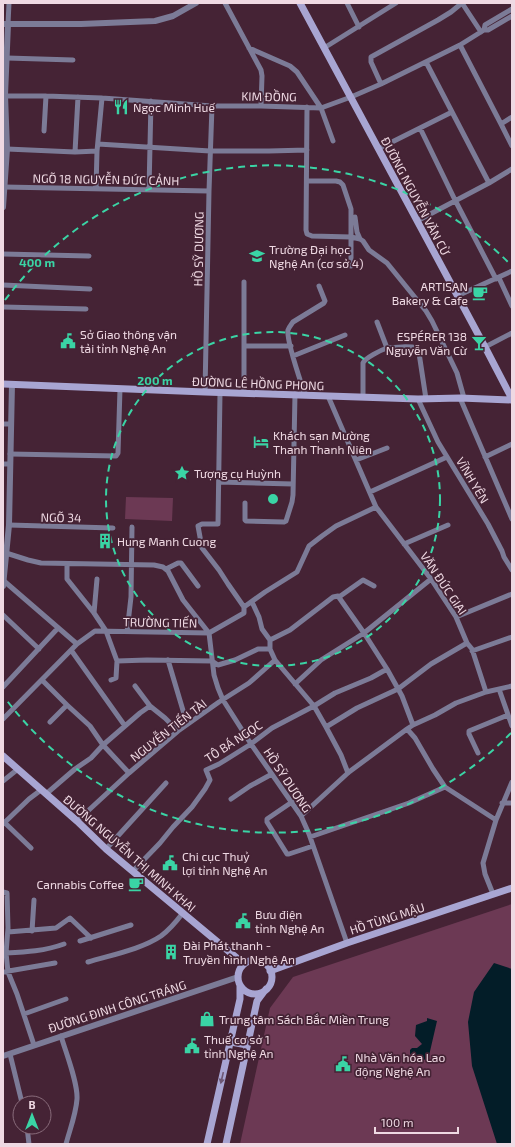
<svg xmlns="http://www.w3.org/2000/svg" width="515" height="1147" font-family="'Exo 2',sans-serif">
<style>
.green{fill:#6c3954}
.water{fill:#031d28}
.lines{fill:none;stroke-linecap:round;stroke-linejoin:round}
.minor{stroke:#7c7b97;stroke-width:5}
.tertiary{stroke:#7c7b97;stroke-width:6}
.secondary{stroke:#a8a5d2;stroke-width:7}
.oneway{fill:#6d5774}
.ring{fill:none;stroke:#3ad4a5;stroke-width:2;stroke-dasharray:7 5}
.labels{text-anchor:middle;dominant-baseline:central;stroke-width:3.5;stroke-linejoin:round;paint-order:stroke}
.street-label{font-size:12px;fill:#efd9e3;stroke:#452335}
.poi-label{font-size:12px;fill:#efd9e3;stroke:#452335;text-anchor:start}
.centre{fill:#3ad4a5;stroke:#452335;stroke-width:2}
.ring-label{font-size:12px;text-anchor:middle;font-weight:bold;fill:#3ad4a5;stroke:#452335;stroke-width:3.5;stroke-linejoin:round;paint-order:stroke}
</style>
<rect width="100%" height="100%" fill="#452335"/>
<!-- green -->
<path class="green" d="M 126,497 L 173,498 L 172,521 L 125,519 Z
M 512,904 L 512,1144 L 240,1144 L 270,1008 L 293,977 Z"/>
<!-- water -->
<path class="water" d="M 494,963 L 512,969 L 512,1144 L 497,1144 L 472,1066 L 468,1022 L 474,992 Z
M 427,1018 L 437,1021 L 428,1060 L 419,1059 L 419,1056 L 417,1055 L 415,1056 L 412,1056 L 410,1054 L 410,1050 L 412,1048 L 417,1048 L 422,1044 L 415,1036 L 416,1025 L 427,1021 Z"/>
<g class="lines">
<!-- minor -->
<path class="minor" d="M 225,3 L 261,70 L 262,76 L 261,106
M 347,3 L 359,27
M 462,3 L 481,32
M 8,24 L 9,3
M 484,30 L 485,25 L 512,9
M 460,45 L 501,124 L 512,146
M 249,48 L 290,66 L 297,72 L 321,108 L 333,141
M 324,48 L 396,3
M 7,58 L 73,60
M 426,62 L 489,183
M 381,84 L 371,62 L 371,57 L 438,20 L 451,12 L 462,3
M 3,96 L 46,96 L 102,98 L 212,106 L 261,106 L 321,108 L 351,97 L 381,84 L 460,45 L 484,30 L 488,30 L 512,16
M 307,107 L 306,230 L 307,234 L 312,236 L 351,237 L 360,239 L 363,241 L 369,250 L 387,263 L 426,311 L 432,321 L 457,373 L 464,398
M 501,124 L 512,117
M 420,128 L 455,200 L 496,279
M 44,131 L 46,96
M 98,144 L 210,151 L 269,151 L 307,150
M 7,149 L 75,152 L 97,151
M 378,149 L 452,112
M 75,152 L 78,97
M 307,181 L 336,181 L 340,182 L 343,185 L 351,209 L 351,266
M 4,187 L 209,191
M 96,189 L 97,151 L 102,98
M 149,190 L 151,101
M 355,217 L 357,232 L 360,239
M 417,221 L 489,183 L 512,169
M 3,254 L 89,256
M 499,278 L 512,306
M 244,282 L 244,393
M 3,285 L 90,289
M 457,296 L 512,271
M 3,307 L 86,309
M 377,322 L 387,348
M 244,346 L 291,346
M 485,347 L 512,333
M 293,356 L 345,335
M 205,392 L 209,191 L 212,106
M 220,393 L 218,524 L 202,524 L 198,526 L 202,548 L 219,570 L 228,584 L 244,607
M 305,395 C 301,382 286,341 288,330 C 289,327 291,325 293,322 L 324,303 L 325,301 L 319,286
M 363,397 L 363,363 C 365,358 381,350 387,348 C 394,347 411,346 416,348 L 419,353 L 426,399
M 460,398 L 512,519
M 418,399 L 438,442 L 488,524 L 502,551 L 504,557 L 512,570
M 3,424 L 11,424
M 10,454 L 116,456 L 118,453 L 120,389
M 485,457 L 512,444
M 356,460 L 387,448
M 3,464 L 10,464
M 219,482 L 293,484
M 370,492 L 447,457
M 245,503 L 245,520 L 246,521 L 284,522 L 286,521 L 292,502 L 293,495 L 295,394
M 9,525 L 113,528
M 404,544 L 448,525
M 6,553 L 28,560 L 41,563 L 154,565 L 163,567 L 168,571 L 183,600 L 209,633
M 67,564 L 67,579 L 94,613 L 106,631 L 117,661 L 116,678 L 111,680
M 166,569 L 178,563 L 181,563 L 198,586
M 4,581 L 77,644
M 339,597 L 363,580 L 374,586
M 252,602 L 259,617 L 262,629 L 270,640 L 270,649 L 275,660 L 314,706 L 326,727 L 341,755 L 348,773
M 94,613 L 97,579
M 3,615 L 39,649
M 456,617 L 512,594
M 127,632 L 131,597 L 132,527
M 209,633 L 214,675 L 218,688 L 223,700 L 251,744 L 301,816 L 309,834 L 347,943
M 270,640 L 290,630 L 333,597 L 338,596 L 364,633 L 387,669 L 402,696 L 413,725
M 71,650 L 125,726
M 472,651 L 512,637
M 168,660 L 187,724
M 117,661 L 147,660 L 212,661 L 218,665 L 235,660 L 258,649 L 270,649
M 42,680 L 67,705 L 90,726 L 103,745 L 129,773
M 295,684 L 321,660 L 364,633 L 431,579
M 135,686 L 150,706
M 3,687 L 58,628
M 499,689 L 512,726
M 486,692 L 512,686
M 3,719 L 77,644 L 95,631 L 209,633 L 244,613 L 244,607 L 265,592 L 297,572 L 309,546 L 322,536 L 336,526 L 376,507
M 50,722 L 67,705
M 326,727 L 357,708 L 398,689 L 431,664 L 467,643
M 407,729 L 415,738 L 433,769 L 445,787 L 496,820
M 478,753 L 469,734 L 469,731 L 508,715
M 3,781 L 18,769
M 46,794 L 75,769 L 91,758 L 103,745 L 140,713 L 150,706 L 165,718 L 178,731
M 231,799 L 250,786 L 272,774
M 292,802 L 267,819 L 267,822 L 287,854 L 289,854 L 313,846
M 502,803 L 512,803
M 301,816 L 349,772 L 407,729 L 413,725 L 435,715 L 456,703 L 486,692 L 472,649 L 467,643 L 456,617 L 431,579 L 376,507 L 328,396
M 77,821 L 129,773 L 178,731 L 219,702 L 249,683 L 275,660
M 4,822 L 31,848
M 3,824 L 29,799 L 41,790
M 310,837 L 409,803 L 445,787
M 106,849 L 166,783
M 133,871 L 160,843 L 173,827 L 192,807 L 205,789 L 210,780 L 206,770 L 219,764 L 251,744 L 272,728 L 314,706 L 335,693 L 371,678 L 387,669
M 3,892 L 7,893 L 8,928 L 6,953 L 8,972 L 17,994 L 34,1045
M 493,894 L 485,874 L 483,863 L 496,820 L 512,782
M 32,931 L 34,900
M 8,932 L 56,928 L 70,918 L 91,938
M 80,941 L 131,925
M 6,953 C 26,952 45,951 64,944
M 88,962 C 111,955 142,949 161,936 C 169,930 176,922 182,914
M 3,972 L 55,963
M 24,1014 L 66,999
M 61,1036 C 66,1053 78,1083 77,1099 C 76,1114 70,1129 66,1144
M 10,1054 L 22,1103
M 27,1127 L 29,1144"/>
<!-- tertiary -->
<path class="tertiary" d="M 3,24 L 81,24 L 155,21 L 173,16 L 196,3
M 3,207 L 7,149 L 5,95 L 8,24
M 3,586 L 9,525 L 12,384
M 3,1056 L 238,977"/>
<!-- secondary -->
<path class="secondary" d="M 300,3 L 485,347 L 512,399
M 3,384 L 205,392 L 418,399 L 460,398 L 512,400
M 3,756 L 77,821 L 106,849 L 244,964
M238 977a17 17 0 1 1 34 0a17 17 0 1 1-34 0Z
M 270,971 L 347,943 L 512,888
M 231,1042 L 247,1045
M 207,1144 L 240,999 L 240,985
M 226,1144 L 257,1001 L 266,989"/>
</g>
<!-- one-way arrows -->
<defs><path id="oneway-solid" d="M-6-.8H1V-3.2L6.5 0L1 3.2V.8H-6Z"/></defs>
<use class="oneway" href="#oneway-solid" transform="translate(222 1078) rotate(103)"/>
<!-- distance rings -->
<g class="ring">
<circle cx="273" cy="499" r="167"/>
<path d="M511 733A334 334 0 0 1 5 698M5 300A334 334 0 0 1 511 265"/>
</g>
<!-- icons -->
<defs>
<g id="restaurant-bare" transform="scale(1.2)"><path d="M-5-6h1v4h1v-4h1v4h1v-4h1v5L-1.5 .5V6h-2V.5L-5-1ZM5-6V6H3V1.5H1.5Q1.5-4 5-6Z" fill="#3ad4a5" stroke="#452335" stroke-width="2.5" paint-order="stroke"/></g>
<g id="university-bare" transform="scale(1.2)"><path d="M0-5L7-2L0 1L-7-2ZM-4 1L0 2.5L4 1V4Q0 6-4 4Z" fill="#3ad4a5" stroke="#452335" stroke-width="2.5" paint-order="stroke"/></g>
<g id="cafe-bare" transform="scale(1.2)"><path d="M-5.5-4.5H6V0H3Q3 3.5 0 3.5H-2.5Q-5.5 3.5-5.5 0ZM3-3.2v2h1.7v-2ZM-6 4.5H4V6H-6Z" fill="#3ad4a5" stroke="#452335" stroke-width="2.5" paint-order="stroke"/></g>
<g id="civic-bare" transform="scale(1.2)"><path d="M-.6-6.5H3V-4.5H.6V-3L4-1V1h2V6H-6V1h2V-1L-.6-3ZM-1.2 2.5V6h2.4V2.5Z" fill="#3ad4a5" stroke="#452335" stroke-width="2.5" paint-order="stroke"/></g>
<g id="bar-bare" transform="scale(1.2)"><path d="M-6-5H6L.8 .8V4.5H3.5V6h-7V4.5H-.8V.8Z" fill="#3ad4a5" stroke="#452335" stroke-width="2.5" paint-order="stroke"/></g>
<g id="hotel-bare" transform="scale(1.2)"><path d="M-6-4.5h1.5V1H6V5H4.5V3h-9V5H-6ZM-4 0a1.8 1.8 0 1 1 3.6 0ZM.5 0V-2.5h3Q6-2.5 6 0Z" fill="#3ad4a5" stroke="#452335" stroke-width="2.5" paint-order="stroke"/></g>
<g id="sight-bare" transform="scale(1.2)"><path d="M0-6L1.8-2.2L6-1.7L2.9 1.2L3.7 5.4L0 3.3L-3.7 5.4L-2.9 1.2L-6-1.7L-1.8-2.2Z" fill="#3ad4a5" stroke="#452335" stroke-width="2.5" paint-order="stroke"/></g>
<g id="building-bare" transform="scale(1.2)"><path d="M-4-6H4V6H1V3H-1V6H-4ZM-2.5-4.3h1.7v1.8h-1.7ZM.8-4.3h1.7v1.8H.8ZM-2.5-1h1.7V.8h-1.7ZM.8-1h1.7V.8H.8Z" fill="#3ad4a5" stroke="#452335" stroke-width="2.5" paint-order="stroke"/></g>
<g id="shop-bare" transform="scale(1.2)"><path d="M-5-2.5h2.3a2.7 3.5 0 0 1 5.4 0H5L5.5 6h-11ZM-1.5-2.5h3a1.5 2.3 0 0 0-3 0Z" fill="#3ad4a5" stroke="#452335" stroke-width="2.5" paint-order="stroke"/></g>
</defs>
<g fill-rule="evenodd">
<use href="#restaurant-bare" x="121" y="107"/>
<use href="#university-bare" x="257" y="256"/>
<use href="#cafe-bare" x="480" y="293"/>
<use href="#civic-bare" x="68" y="341"/>
<use href="#bar-bare" x="479" y="343"/>
<use href="#hotel-bare" x="261" y="442"/>
<use href="#sight-bare" x="182" y="473"/>
<use href="#building-bare" x="105" y="541"/>
<use href="#civic-bare" x="170" y="863"/>
<use href="#cafe-bare" x="136" y="884"/>
<use href="#civic-bare" x="243" y="921"/>
<use href="#building-bare" x="171" y="952"/>
<use href="#shop-bare" x="207" y="1019"/>
<use href="#civic-bare" x="192" y="1046"/>
<use href="#civic-bare" x="343" y="1064"/>
</g>
<g class="labels">
<!-- street labels -->
<g class="street-label">
<text transform="translate(269 96) rotate(1)">KIM ĐỒNG</text>
<text transform="translate(106 179) rotate(1)">NGÕ 18 NGUYỄN ĐỨC CẢNH</text>
<text transform="translate(416 196) rotate(62)">ĐƯỜNG NGUYỄN VĂN CỪ</text>
<text transform="translate(198 249) rotate(-89)">HỒ SỸ DƯƠNG</text>
<text transform="translate(258 383) rotate(2)">ĐƯỜNG LÊ HỒNG PHONG</text>
<text transform="translate(473 480) rotate(59)">VĨNH YÊN</text>
<text transform="translate(61 517) rotate(1)">NGÕ 34</text>
<text transform="translate(444 583) rotate(56)">VĂN ĐỨC GIAI</text>
<text transform="translate(160 622) rotate(1)">TRƯỜNG TIẾN</text>
<text transform="translate(168 730) rotate(-38)">NGUYỄN TIẾN TÀI</text>
<text transform="translate(233 741) rotate(-33)">TÔ BÁ NGỌC</text>
<text transform="translate(288 780) rotate(56)">HỒ SỸ DƯƠNG</text>
<text transform="translate(130 853) rotate(41)">ĐƯỜNG NGUYỄN THỊ MINH KHAI</text>
<text transform="translate(387 918) rotate(-18)">HỒ TÙNG MẬU</text>
<text transform="translate(117 1006) rotate(-18)">ĐƯỜNG ĐINH CÔNG TRÁNG</text>
</g>
<!-- poi labels -->
<g class="poi-label">
<text x="133" y="107">Ngọc Minh Huế</text>
<text x="269" y="249">Trường Đại học<tspan x="269" dy="14">Nghệ An (cơ sở 4)</tspan></text>
<text x="468" y="286" text-anchor="end">ARTISAN<tspan x="468" dy="14">Bakery &amp; Cafe</tspan></text>
<text x="80" y="334">Sở Giao thông vận<tspan x="80" dy="14">tải tỉnh Nghệ An</tspan></text>
<text x="467" y="336" text-anchor="end">ESPÉRER 138<tspan x="467" dy="14">Nguyễn Văn Cừ</tspan></text>
<text x="273" y="435">Khách sạn Mường<tspan x="273" dy="14">Thanh Thanh Niên</tspan></text>
<text x="194" y="473">Tượng cụ Huỳnh</text>
<text x="117" y="541">Hung Manh Cuong</text>
<text x="182" y="856">Chi cục Thuỷ<tspan x="182" dy="14">lợi tỉnh Nghệ An</tspan></text>
<text x="124" y="884" text-anchor="end">Cannabis Coffee</text>
<text x="255" y="914">Bưu điện<tspan x="255" dy="14">tỉnh Nghệ An</tspan></text>
<text x="183" y="945">Đài Phát thanh -<tspan x="183" dy="14">Truyền hình Nghệ An</tspan></text>
<text x="219" y="1019">Trung tâm Sách Bắc Miền Trung</text>
<text x="204" y="1039">Thuế cơ sở 1<tspan x="204" dy="14">tỉnh Nghệ An</tspan></text>
<text x="355" y="1057">Nhà Văn hóa Lao<tspan x="355" dy="14">động Nghệ An</tspan></text>
</g>
</g>
<circle cx="273" cy="499" r="6" class="centre"/>
<g class="ring-label">
<text x="37" y="267">400 m</text>
<text x="155" y="385">200 m</text>
</g>
<!-- border -->
<rect width="515" height="1147" fill="none" stroke="#efd9e3" stroke-width="8"/>
<!-- north arrow -->
<g transform="translate(32 1115)"><circle r="19" fill="#452335" stroke="#896c7b"/>
<path d="M0-3L7 15L0 10L-7 15Z" fill="#3ad4a5"/>
<text y="-6" font-size="11" font-weight="bold" text-anchor="middle" fill="#efd9e3">B</text>
</g>
<!-- scale -->
<path d="M375 1127v6h83v-6" fill="none" stroke="#efd9e3" stroke-width="2"/>
<text x="381" y="1127" font-size="12" fill="#efd9e3" stroke="#452335" stroke-width="3" paint-order="stroke">100 m</text>
</svg>
